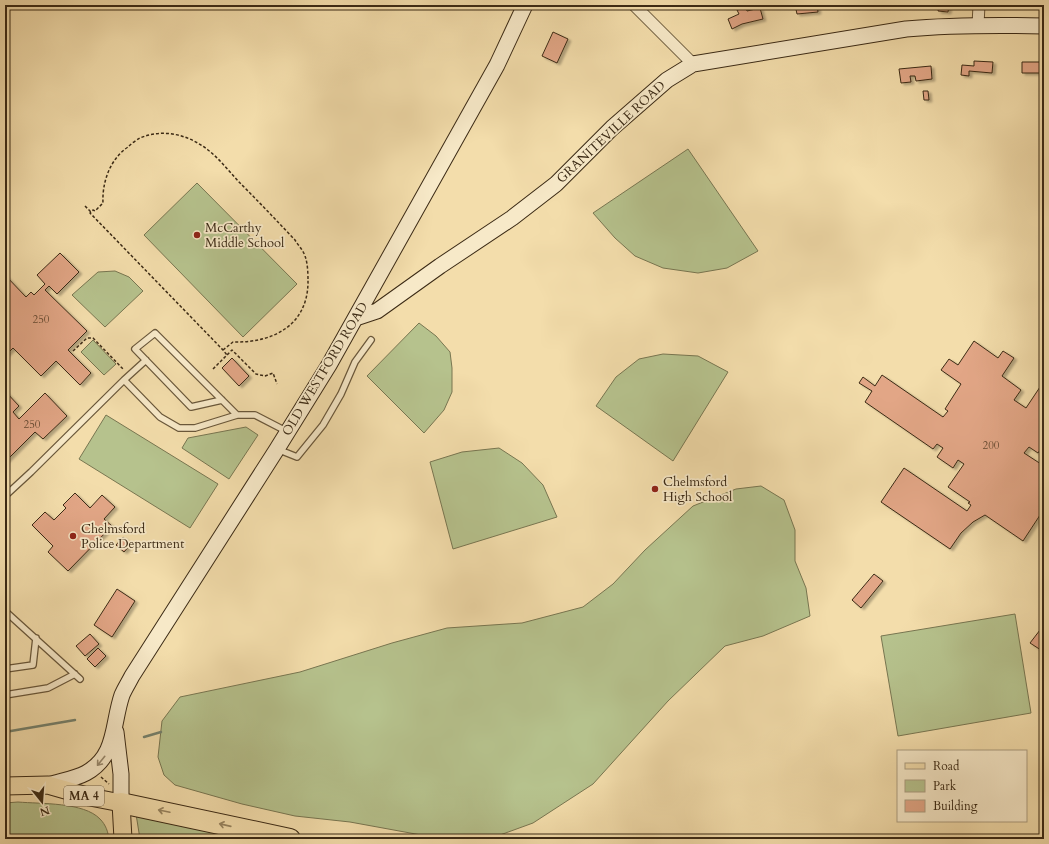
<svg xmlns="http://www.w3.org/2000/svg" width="1049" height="844" font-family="Cardo,serif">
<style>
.green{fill:#b6c28d;stroke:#787651}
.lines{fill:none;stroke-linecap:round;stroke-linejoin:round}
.stream{stroke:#75826e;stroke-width:2.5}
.building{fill:#e2a686;stroke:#3b2a15;filter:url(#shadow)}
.lane-casing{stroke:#69573a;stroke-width:8}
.street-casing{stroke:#69573a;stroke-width:13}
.secondary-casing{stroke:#3b2a15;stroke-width:17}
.primary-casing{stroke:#3b2a15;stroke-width:19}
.highway-casing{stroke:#3b2a15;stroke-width:22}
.path{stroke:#3b2a15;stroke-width:1.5;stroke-dasharray:3 2;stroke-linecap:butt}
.lane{stroke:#f7e9c8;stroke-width:5.5}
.street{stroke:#f7e9c8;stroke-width:11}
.secondary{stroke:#f7e9c8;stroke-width:15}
.primary{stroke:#f3ddab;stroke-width:17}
.highway{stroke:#f3ddab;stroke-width:20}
.oneway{stroke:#998a6e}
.oneway2{stroke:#978460}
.poi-dot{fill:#8f2418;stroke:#f7e9c8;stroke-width:1.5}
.labels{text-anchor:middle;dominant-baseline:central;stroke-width:3.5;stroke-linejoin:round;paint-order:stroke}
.number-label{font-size:11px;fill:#654931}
.shield{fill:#f7e9c8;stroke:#73634b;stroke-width:1}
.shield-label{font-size:12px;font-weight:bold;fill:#3b2a15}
.street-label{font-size:13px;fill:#3b2a15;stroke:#f7e9c8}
.poi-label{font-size:13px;fill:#3b2a15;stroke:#f7e9c8;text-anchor:start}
</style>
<defs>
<filter id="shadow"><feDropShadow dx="3" dy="2" stdDeviation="1" flood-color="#0004"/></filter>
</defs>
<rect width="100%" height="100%" fill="#f3ddab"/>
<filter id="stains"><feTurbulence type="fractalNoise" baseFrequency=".005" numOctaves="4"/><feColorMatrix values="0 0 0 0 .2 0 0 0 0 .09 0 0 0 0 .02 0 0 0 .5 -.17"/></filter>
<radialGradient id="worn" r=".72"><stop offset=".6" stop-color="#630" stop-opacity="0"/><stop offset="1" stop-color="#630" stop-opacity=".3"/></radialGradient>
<!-- green -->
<path class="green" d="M 688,149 L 758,251 L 727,268 L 698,273 L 663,268 L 635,256 L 615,238 L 593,213 Z
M 197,183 L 297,284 L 243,337 L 144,235 Z
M 115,271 L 129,277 L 143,291 L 105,327 L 72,295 L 98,272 Z
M 419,323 L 436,336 L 450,352 L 452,368 L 452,392 L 444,410 L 424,433 L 367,376 Z
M 93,340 L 116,364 L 104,375 L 81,352 Z
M 663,354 L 698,356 L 728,372 L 673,461 L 596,406 L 616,377 L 639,359 Z
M 106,415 L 218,484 L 190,528 L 79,459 Z
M 246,427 L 258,435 L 229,479 L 182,448 L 188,438 Z
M 499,448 L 522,463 L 543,485 L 557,517 L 453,549 L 430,462 L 462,452 Z
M 761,486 L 784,500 L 795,530 L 795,561 L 806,588 L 810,616 L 763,636 L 725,646 L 668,701 L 593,784 L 533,823 L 489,839 L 443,839 L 350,822 L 295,816 L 242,804 L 175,785 L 164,775 L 158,757 L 162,721 L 180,697 L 300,672 L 392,643 L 447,628 L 522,623 L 583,607 L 613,584 L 645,550 L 693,506 L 736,489 Z
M 1015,614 L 1031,713 L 898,736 L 881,636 Z
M 18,802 C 41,804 84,802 100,819 C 106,825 108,832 109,839 L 5,839 L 5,803 Z
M 136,814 L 247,839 L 140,839 Z"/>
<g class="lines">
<!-- stream -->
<path class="stream" d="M 5,732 L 75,720
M 144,737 L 161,732"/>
</g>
<!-- building -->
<path class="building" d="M 795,5 L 817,5 L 818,12 L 797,14 Z
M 939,5 L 949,5 L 948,12 L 938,11 Z
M 746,8 L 747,11 L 760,8 L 763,19 L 742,24 L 732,29 L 728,19 L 739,14 L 737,10 Z
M 553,32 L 568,39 L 557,63 L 542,56 Z
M 974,61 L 993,62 L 992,73 L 969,71 L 969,76 L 961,75 L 962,65 L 974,66 Z
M 1022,62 L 1042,62 L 1042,73 L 1022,73 Z
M 931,66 L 932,79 L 916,81 L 915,76 L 910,76 L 911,82 L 901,83 L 899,69 Z
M 923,91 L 928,91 L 929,100 L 924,100 Z
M 60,253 L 79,272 L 57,294 L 49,286 L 45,290 L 87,331 L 68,350 L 91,373 L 80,385 L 56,361 L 41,376 L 13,348 L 5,356 L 5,324 L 8,321 L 5,318 L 5,275 L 26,297 L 31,292 L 34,295 L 45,284 L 37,275 Z
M 974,341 L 998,358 L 1003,351 L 1014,358 L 1002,376 L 1021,390 L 1014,400 L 1026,408 L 1044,381 L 1044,425 L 1040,430 L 1044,433 L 1044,444 L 1038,453 L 1029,447 L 1024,453 L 1044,466 L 1044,509 L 1023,541 L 985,515 L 973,522 L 961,533 L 950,549 L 881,502 L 904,468 L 967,511 L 971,505 L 968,503 L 970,502 L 948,487 L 964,464 L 958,460 L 953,468 L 937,457 L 943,448 L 937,444 L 933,449 L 865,402 L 872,391 L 859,383 L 863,377 L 875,386 L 882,375 L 943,417 L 948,411 L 945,409 L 961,384 L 941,370 L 949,359 L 958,365 Z
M 232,358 L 249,376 L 239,386 L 222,368 Z
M 5,391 L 19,406 L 13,412 L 19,419 L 45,393 L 67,416 L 43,439 L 35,432 L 5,462 Z
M 75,493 L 90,508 L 102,495 L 115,507 L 104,519 L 112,526 L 68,571 L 48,552 L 53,546 L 32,525 L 45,512 L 54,520 L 66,508 L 63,505 Z
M 123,537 L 131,544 L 124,552 L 116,545 Z
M 874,574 L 883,581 L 861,608 L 852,600 Z
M 117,589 L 135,601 L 112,637 L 94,625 Z
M 1040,630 L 1044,633 L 1044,652 L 1030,643 Z
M 90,634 L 99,644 L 85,656 L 76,646 Z
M 98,648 L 106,656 L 95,667 L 87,659 Z"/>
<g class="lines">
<!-- lane casing -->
<g class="lane-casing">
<path id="lane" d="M 124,380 L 146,360
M 222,400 L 191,407 L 135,349 L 155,333 L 237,415
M 277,449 L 297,457 L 323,425 L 341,394 L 355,362 L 371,340
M 5,496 L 31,472 L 124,380 L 160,417 L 179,428 L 195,428 L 237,415 L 255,415 L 286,431
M 5,611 L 80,679
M 5,669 L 33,665 L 36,638
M 5,695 L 48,688 L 75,674"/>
</g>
<!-- street casing -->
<g class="street-casing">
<path id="street" d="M 634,5 L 693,64
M 978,25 L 979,5"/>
</g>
<!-- secondary casing -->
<g class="secondary-casing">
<path id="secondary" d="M 356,318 L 377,311 L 440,266 L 512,218 L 556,184 L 612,128 L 667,80 L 693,64 L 906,29 C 952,25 998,25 1044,26
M 116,732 L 121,774 L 121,803
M 48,785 C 60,781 75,779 86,773 C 117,756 112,724 122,695 C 125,688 129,682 132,676 L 277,449 L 329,365 L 497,65 L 525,5"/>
</g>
<!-- primary casing -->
<g class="primary-casing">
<path id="primary" d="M 5,786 L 48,785 L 90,797 L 121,803 L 123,839"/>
</g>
<!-- highway casing -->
<g class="highway-casing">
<path id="highway" d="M 121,803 L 290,839"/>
</g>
<!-- path -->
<path class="path" d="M 85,206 L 91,212
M 223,350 L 233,342 C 271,343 307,327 308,283 C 308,275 308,264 305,256 C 303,250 298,245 295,240 C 277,221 260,203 242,185 C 231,174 221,160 208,150 C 189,135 164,128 140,138 C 136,140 131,144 128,147 C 110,159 102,182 103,203 L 95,211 L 93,210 L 90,213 L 223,350 L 227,355
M 73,351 L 87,338 L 93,338 L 124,370
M 213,369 L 232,350 L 256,374 L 265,376 L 273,373 L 277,384
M 101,777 L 109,784"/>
<!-- lane -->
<use href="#lane" class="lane"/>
<!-- street -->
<use href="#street" class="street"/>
<!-- secondary -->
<use href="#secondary" class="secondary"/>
<!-- primary -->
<use href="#primary" class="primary"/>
<!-- highway -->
<use href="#highway" class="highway"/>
</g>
<!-- one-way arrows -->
<defs><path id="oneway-shaft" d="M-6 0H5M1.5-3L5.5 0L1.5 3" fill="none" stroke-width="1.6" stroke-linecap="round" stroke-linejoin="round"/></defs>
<use class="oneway" href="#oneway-shaft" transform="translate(101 761) rotate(129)"/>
<g class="oneway2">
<use href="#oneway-shaft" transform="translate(164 811) rotate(-168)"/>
<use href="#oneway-shaft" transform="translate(225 825) rotate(-167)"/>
</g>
<!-- markers -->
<g class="poi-dot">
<circle cx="197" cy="235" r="4"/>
<circle cx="655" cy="489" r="4"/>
<circle cx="73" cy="536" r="4"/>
</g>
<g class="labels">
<!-- number labels -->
<g class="number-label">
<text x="41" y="319">250</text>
<text x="32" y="424">250</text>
<text x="991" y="445">200</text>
</g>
<!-- shield labels -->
<rect class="shield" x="64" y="786" width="40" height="20" rx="3"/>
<g class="shield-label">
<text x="84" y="796">MA 4</text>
</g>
<!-- street labels -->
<g class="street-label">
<text transform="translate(611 132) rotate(-43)">GRANITEVILLE ROAD</text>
<text transform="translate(325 369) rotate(-59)">OLD WESTFORD ROAD</text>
</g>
<!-- poi labels -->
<g class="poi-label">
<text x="205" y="228">McCarthy<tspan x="205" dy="15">Middle School</tspan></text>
<text x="663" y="482">Chelmsford<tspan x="663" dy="15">High School</tspan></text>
<text x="81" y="529">Chelmsford<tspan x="81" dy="15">Police Department</tspan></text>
</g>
</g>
<!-- margin -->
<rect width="1049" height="844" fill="none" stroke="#f3ddab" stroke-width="20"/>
<rect x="6" y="6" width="1037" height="832" fill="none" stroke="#3b2a15" stroke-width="2"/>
<rect x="10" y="10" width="1029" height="824" fill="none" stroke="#3b2a15"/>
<!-- legend -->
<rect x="897" y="750" width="130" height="72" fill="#f7e9c8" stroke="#ac9d80"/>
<rect x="905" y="763" width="20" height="6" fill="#f3ddab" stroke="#ac9d80"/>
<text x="933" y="770" font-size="12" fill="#3b2a15">Road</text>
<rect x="905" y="780" width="20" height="12" fill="#b6c28d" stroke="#ac9d80"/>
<text x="933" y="790" font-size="12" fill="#3b2a15">Park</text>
<rect x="905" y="800" width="20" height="12" fill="#e2a686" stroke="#ac9d80"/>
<text x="933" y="810" font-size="12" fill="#3b2a15">Building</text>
<!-- north arrow -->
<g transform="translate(42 802) rotate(163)" stroke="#f7e9c8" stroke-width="3" paint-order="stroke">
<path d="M0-3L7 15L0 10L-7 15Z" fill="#3b2a15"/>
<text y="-6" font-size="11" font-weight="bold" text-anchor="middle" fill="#3b2a15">N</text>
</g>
<rect width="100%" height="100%" filter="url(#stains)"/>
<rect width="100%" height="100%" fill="url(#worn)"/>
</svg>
